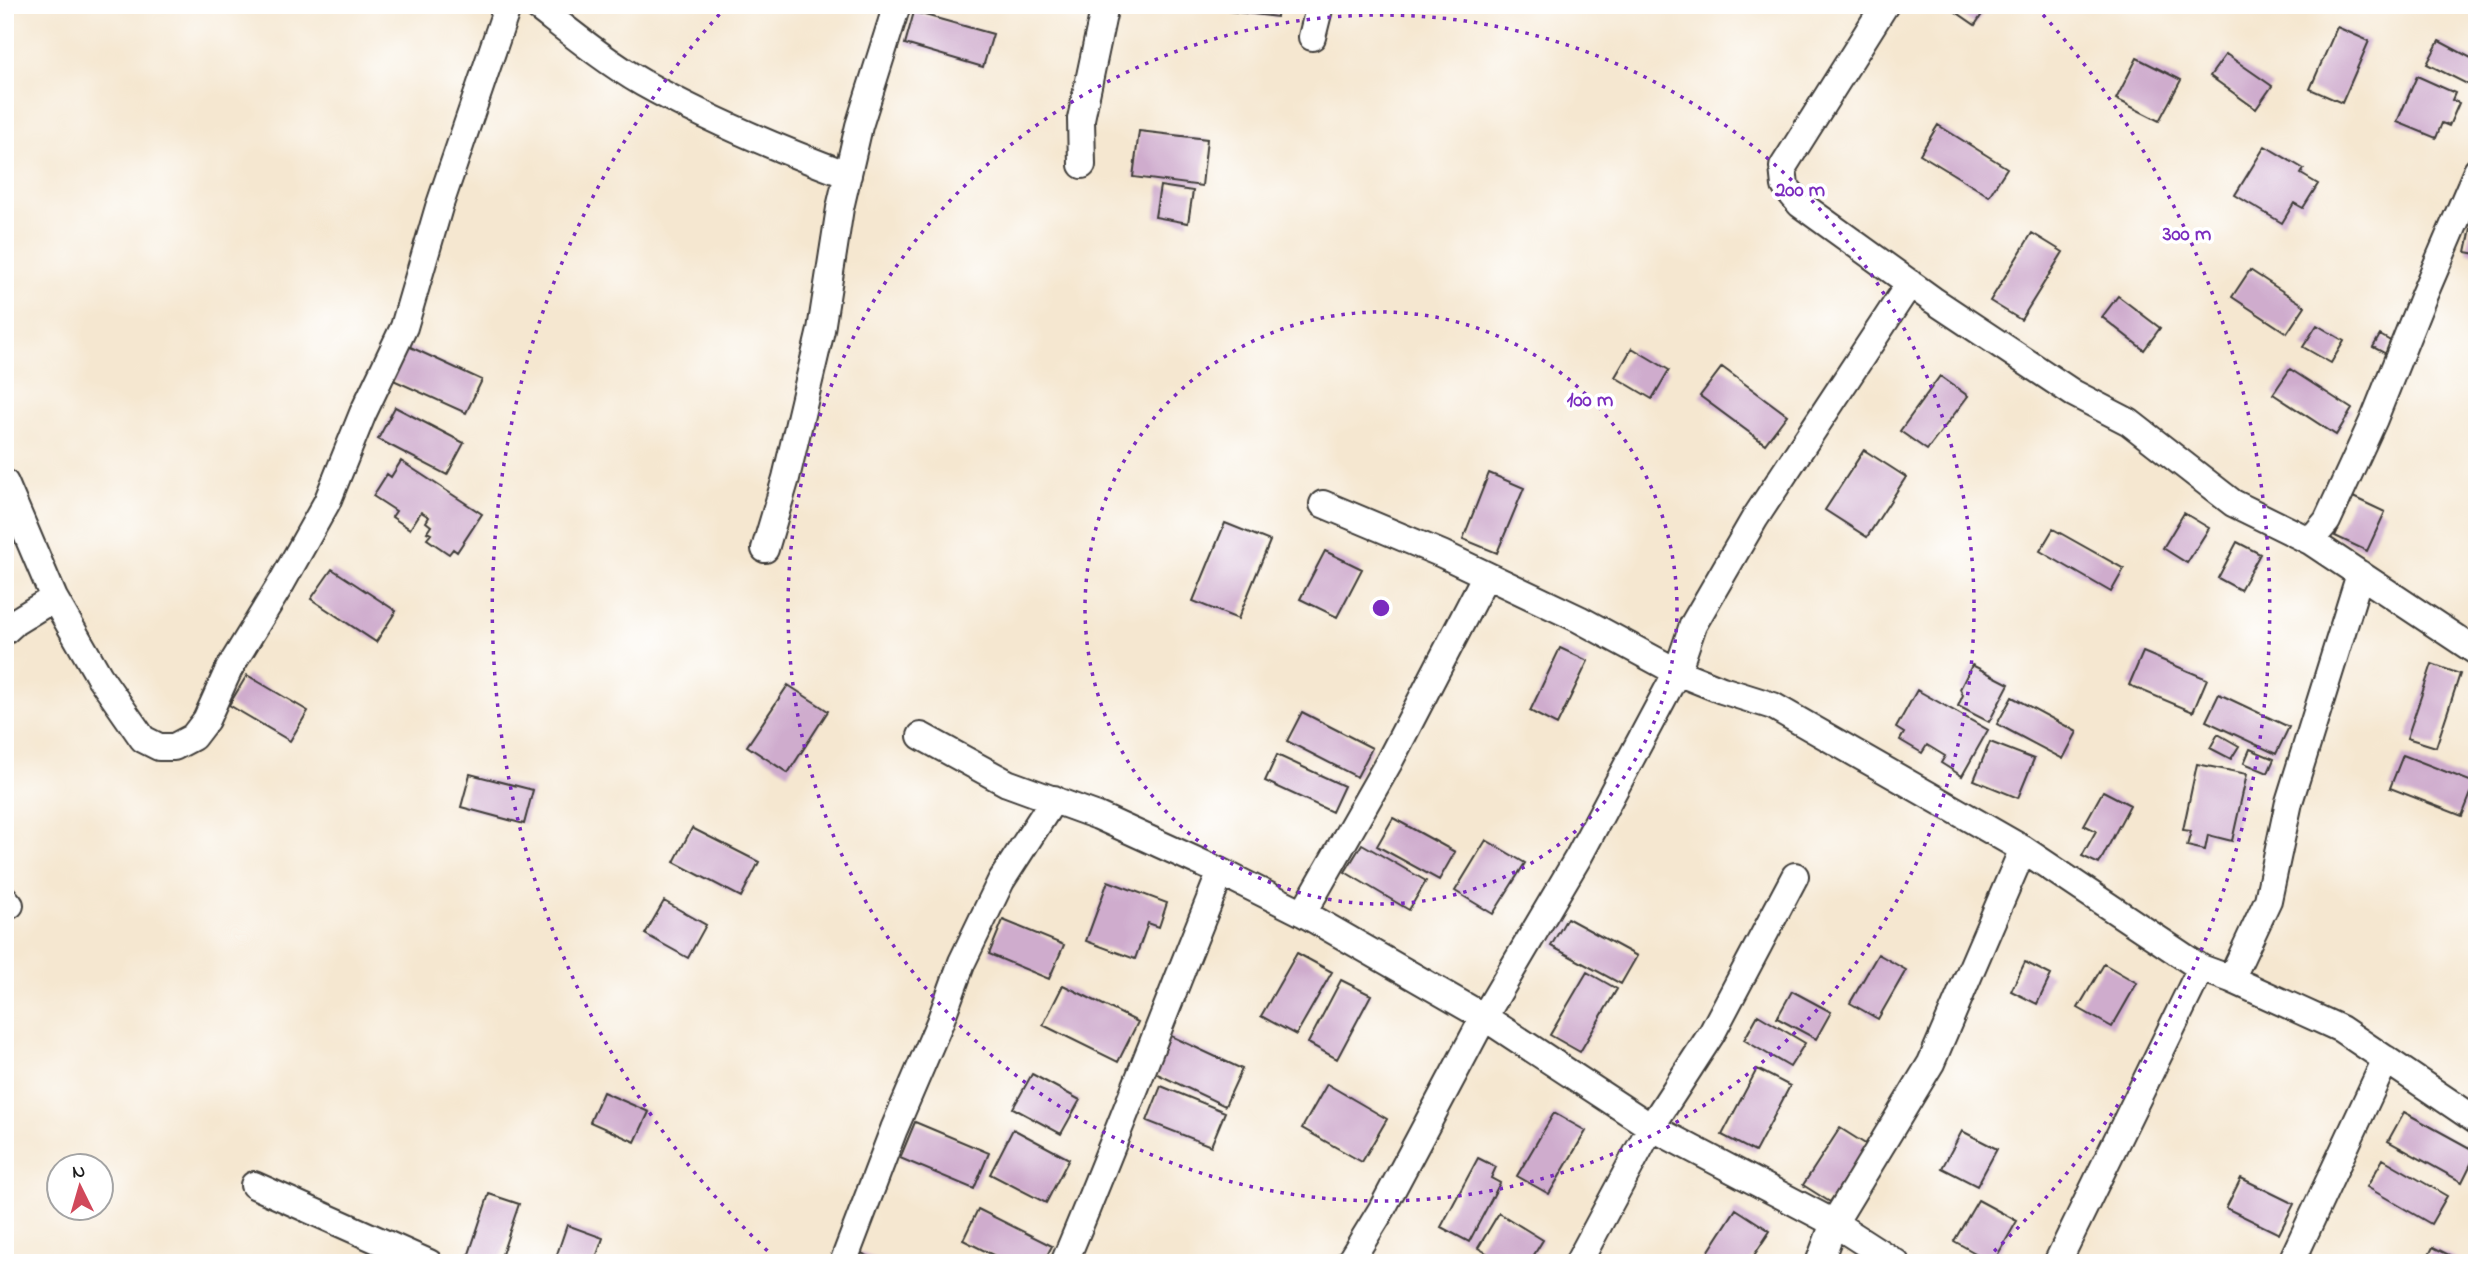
<svg xmlns="http://www.w3.org/2000/svg" width="2482" height="1268" font-family="'Indie Flower',sans-serif">
<style>
.lines{fill:none;stroke-linecap:round;stroke-linejoin:round}
.stream{stroke:#57b7d5;stroke-width:6}
.building{fill:#cfaccd}
.minor-casing{stroke:#3d3a37;stroke-width:30}
.minor{stroke:#fff;stroke-width:26}
.ring{fill:none;stroke:#7b2cbf;stroke-width:3.5;stroke-dasharray:3.5 7}
.centre{fill:#7b2cbf;stroke:#fff;stroke-width:3.5}
.ring-label{font-size:21px;text-anchor:middle;font-weight:bold;fill:#7b2cbf;stroke:#fff;stroke-width:7;stroke-linejoin:round;paint-order:stroke}
</style>
<rect width="100%" height="100%" fill="#fff"/>
<filter id="ink" filterUnits="userSpaceOnUse"><feTurbulence type="fractalNoise" baseFrequency=".0143" numOctaves="2"/><feDisplacementMap in="SourceGraphic" scale="14" xChannelSelector="R" yChannelSelector="G"/><feConvolveMatrix kernelMatrix="1 2 1 2 8 2 1 2 1" color-interpolation-filters="sRGB"/></filter>
<filter id="wash" filterUnits="userSpaceOnUse"><feTurbulence type="fractalNoise" baseFrequency=".00686" numOctaves="4" result="noise"/><feDisplacementMap in="SourceGraphic" scale="28" xChannelSelector="R" yChannelSelector="G"/><feGaussianBlur stdDeviation="1.57" result="paint"/><feColorMatrix in="noise" values="0 0 0 0 0 0 0 0 0 0 0 0 0 0 0 0 0 1.4 0 .05"/><feComposite in="paint" operator="in"/></filter>
<g filter="url(#wash)">
<rect width="100%" height="100%" fill="#f5e7d0"/>
<g class="lines">
<!-- stream -->
<path class="stream" d="M 5,1262 L 12,1260"/>
</g>
<g id="blocks">
<!-- building -->
<path class="building" d="M 1221,5 L 1278,5 L 1277,17 L 1221,10 Z
M 1946,5 L 1988,5 L 1975,25 Z
M 914,12 L 993,34 L 983,67 L 905,44 Z
M 2337,27 L 2369,41 L 2342,103 L 2310,89 Z
M 2439,41 L 2477,61 L 2477,75 L 2471,86 L 2427,64 Z
M 2226,54 L 2272,86 L 2256,109 L 2210,76 Z
M 2137,58 L 2181,80 L 2159,121 L 2116,99 Z
M 2417,76 L 2455,93 L 2452,100 L 2459,103 L 2449,126 L 2442,123 L 2436,138 L 2397,122 Z
M 1938,125 L 2007,168 L 1989,196 L 1920,154 Z
M 1139,131 L 1207,139 L 1202,186 L 1133,177 Z
M 2265,146 L 2304,169 L 2301,174 L 2318,184 L 2303,208 L 2294,203 L 2282,223 L 2235,195 Z
M 1160,186 L 1193,191 L 1188,223 L 1155,217 Z
M 2472,223 L 2477,224 L 2477,254 L 2466,252 Z
M 2032,233 L 2063,252 L 2021,320 L 1990,301 Z
M 2250,270 L 2305,306 L 2287,333 L 2232,297 Z
M 2118,296 L 2160,328 L 2144,350 L 2102,317 Z
M 2317,325 L 2344,341 L 2331,363 L 2303,347 Z
M 2380,335 L 2392,342 L 2386,354 L 2373,347 Z
M 406,345 L 482,380 L 466,413 L 391,379 Z
M 1632,348 L 1669,370 L 1652,399 L 1615,377 Z
M 1722,367 L 1787,415 L 1765,444 L 1700,396 Z
M 2290,369 L 2352,409 L 2336,435 L 2273,394 Z
M 1940,376 L 1968,396 L 1927,450 L 1900,431 Z
M 395,407 L 464,443 L 447,475 L 378,439 Z
M 1864,450 L 1906,477 L 1867,537 L 1825,510 Z
M 401,461 L 482,514 L 457,552 L 453,549 L 449,554 L 427,539 L 431,534 L 427,532 L 431,526 L 426,522 L 429,517 L 421,512 L 410,529 L 392,517 L 396,511 L 373,496 L 387,474 L 391,477 Z
M 1489,473 L 1524,488 L 1497,553 L 1463,539 Z
M 2353,497 L 2385,512 L 2367,551 L 2335,536 Z
M 2184,513 L 2209,528 L 2187,563 L 2163,548 Z
M 1225,523 L 1270,541 L 1238,619 L 1193,601 Z
M 2053,529 L 2124,569 L 2111,592 L 2040,551 Z
M 2237,542 L 2260,554 L 2240,590 L 2218,578 Z
M 1325,551 L 1362,569 L 1337,617 L 1300,599 Z
M 332,569 L 396,611 L 376,642 L 311,599 Z
M 1560,648 L 1588,661 L 1557,725 L 1530,711 Z
M 2143,652 L 2207,679 L 2193,712 L 2129,685 Z
M 2432,664 L 2460,674 L 2436,747 L 2407,738 Z
M 1972,665 L 2009,684 L 1989,722 L 1958,706 L 1963,695 L 1960,689 Z
M 247,675 L 308,711 L 290,741 L 229,705 Z
M 788,685 L 828,711 L 788,773 L 747,746 Z
M 1917,690 L 1988,730 L 1962,776 L 1941,763 L 1945,756 L 1927,745 L 1922,753 L 1900,740 L 1904,733 L 1896,728 Z
M 2219,694 L 2289,727 L 2276,754 L 2206,721 Z
M 2012,697 L 2077,732 L 2063,759 L 1997,724 Z
M 1302,712 L 1372,748 L 1357,777 L 1287,741 Z
M 2218,734 L 2239,746 L 2231,759 L 2210,748 Z
M 1990,742 L 2034,759 L 2018,798 L 1974,780 Z
M 2250,749 L 2274,759 L 2268,773 L 2244,763 Z
M 1277,755 L 1344,786 L 1332,812 L 1265,781 Z
M 2403,755 L 2475,783 L 2462,816 L 2390,788 Z
M 2197,764 L 2247,774 L 2232,841 L 2208,835 L 2205,850 L 2187,846 L 2191,831 L 2183,830 Z
M 470,774 L 533,790 L 524,824 L 461,807 Z
M 2103,791 L 2130,805 L 2099,864 L 2082,856 L 2096,831 L 2084,825 Z
M 1393,818 L 1455,852 L 1439,880 L 1377,846 Z
M 692,828 L 759,862 L 741,897 L 674,862 Z
M 1486,840 L 1525,863 L 1493,914 L 1455,891 Z
M 1362,844 L 1426,881 L 1409,910 L 1345,872 Z
M 1108,881 L 1167,903 L 1159,927 L 1148,923 L 1135,959 L 1086,941 Z
M 664,901 L 706,925 L 688,958 L 645,934 Z
M 1567,918 L 1637,956 L 1621,984 L 1551,946 Z
M 1003,920 L 1064,945 L 1049,979 L 989,954 Z
M 1297,953 L 1332,972 L 1296,1035 L 1261,1016 Z
M 1878,954 L 1906,970 L 1878,1019 L 1850,1003 Z
M 2025,962 L 2051,975 L 2037,1004 L 2011,991 Z
M 2104,964 L 2137,983 L 2112,1027 L 2078,1008 Z
M 1587,972 L 1617,989 L 1580,1052 L 1550,1035 Z
M 1341,980 L 1371,995 L 1337,1059 L 1308,1043 Z
M 1063,985 L 1138,1022 L 1118,1062 L 1043,1025 Z
M 1792,991 L 1831,1012 L 1816,1039 L 1777,1018 Z
M 1758,1015 L 1805,1043 L 1790,1067 L 1744,1040 Z
M 1169,1035 L 1242,1069 L 1225,1106 L 1151,1071 Z
M 1757,1069 L 1790,1086 L 1755,1152 L 1722,1135 Z
M 1032,1074 L 1080,1100 L 1061,1134 L 1013,1108 Z
M 1327,1084 L 1387,1119 L 1362,1162 L 1302,1128 Z
M 1161,1086 L 1225,1112 L 1211,1146 L 1147,1121 Z
M 603,1092 L 649,1112 L 635,1142 L 590,1122 Z
M 2404,1112 L 2477,1152 L 2462,1182 L 2388,1141 Z
M 1554,1113 L 1586,1131 L 1549,1194 L 1517,1176 Z
M 915,1122 L 989,1153 L 974,1189 L 900,1158 Z
M 1840,1128 L 1867,1145 L 1830,1202 L 1803,1185 Z
M 1013,1129 L 1069,1159 L 1046,1203 L 990,1174 Z
M 1962,1131 L 1997,1149 L 1977,1186 L 1942,1168 Z
M 1478,1158 L 1496,1167 L 1491,1178 L 1500,1183 L 1469,1242 L 1441,1227 Z
M 2383,1159 L 2447,1196 L 2431,1224 L 2367,1187 Z
M 2241,1178 L 2294,1204 L 2279,1234 L 2226,1208 Z
M 489,1194 L 519,1204 L 499,1263 L 466,1263 Z
M 1978,1200 L 2017,1221 L 1993,1263 L 1954,1241 Z
M 978,1209 L 1052,1246 L 1043,1263 L 1009,1263 L 963,1240 Z
M 1736,1209 L 1770,1231 L 1749,1263 L 1701,1263 Z
M 1499,1213 L 1543,1240 L 1529,1263 L 1504,1263 L 1478,1248 Z
M 567,1225 L 603,1238 L 594,1263 L 554,1263 Z
M 2433,1247 L 2465,1263 L 2425,1263 Z
M 861,1253 L 883,1263 L 857,1263 Z"/>
</g>
</g>
<g filter="url(#ink)">
<use href="#blocks" fill-opacity="0" stroke="#3d3a37" stroke-width="2"/>
<g class="lines">
<!-- minor casing -->
<g class="minor-casing">
<path id="minor" d="M 535,5 C 570,32 605,61 643,83 C 709,120 778,149 848,175
M 1885,5 L 1783,167 L 1785,186 L 1800,204 L 1933,300 L 2073,393 L 2129,422 L 2233,503 L 2310,541
M 1312,37 L 1320,5
M 1082,165 L 1081,119 L 1105,5
M 2477,171 L 2423,297 L 2374,419 L 2327,521 L 2310,541 L 2477,652
M 5,483 L 54,598 L 15,622 L 5,631
M 1323,504 L 1442,554 L 1579,619 L 1677,672 L 1722,690 L 1773,706 L 2023,849 L 2201,968 L 2231,979 L 2341,1029 L 2477,1121
M 765,549 L 786,478 L 821,330 L 840,208 L 859,126 L 897,5
M 54,598 L 99,676 L 143,739 L 159,747 L 174,747 L 193,737 L 206,720 L 229,669 L 281,584 L 327,502 L 363,413 L 404,327 L 439,207 L 508,5
M 921,736 L 1007,783 L 1098,816 L 1221,872 L 1303,913 L 1484,1017 L 1651,1127 L 1834,1223 L 1896,1263
M 5,899 L 10,905
M 1303,913 L 1389,762 L 1486,575
M 2231,979 L 2268,900 L 2289,802 L 2360,574
M 254,1185 L 429,1263
M 843,1263 L 894,1129 L 940,1022 L 962,962 L 1001,881 L 1054,799
M 1064,1263 C 1119,1133 1168,1002 1221,872
M 1349,1263 L 1382,1209 L 1484,1017 L 1579,856 L 1677,672 L 1693,625 L 1755,518 L 1910,283
M 1578,1263 L 1651,1127 L 1712,1033 L 1795,876
M 1819,1263 L 1834,1223 L 1931,1063 L 2023,849
M 2057,1263 L 2201,968
M 2291,1263 L 2386,1059"/>
</g>
<!-- minor -->
<use href="#minor" class="minor"/>
</g>
</g>
<!-- distance rings -->
<g class="ring">
<circle cx="1381" cy="608" r="296"/>
<circle cx="1381" cy="608" r="593"/>
<path d="M775 1258A889 889 0 0 1 726 7M2036 7A889 889 0 0 1 1987 1258"/>
</g>
<circle cx="1381" cy="608" r="10" class="centre"/>
<g class="ring-label">
<text x="1800" y="196">200 m</text>
<text x="2187" y="240">300 m</text>
<text x="1590" y="406">100 m</text>
</g>
<!-- margin -->
<rect width="2482" height="1268" fill="none" stroke="#fff" stroke-width="28"/>
<!-- north arrow -->
<g transform="translate(80 1187) rotate(355)"><circle r="33" fill="#ffffff" stroke="#a4a4a4" stroke-width="2"/>
<path d="M0-5L12 26L0 18L-12 26Z" fill="#d1495b"/>
<text y="-10" font-size="19" font-weight="bold" text-anchor="middle" fill="#1c1c1c">N</text>
</g>
</svg>
